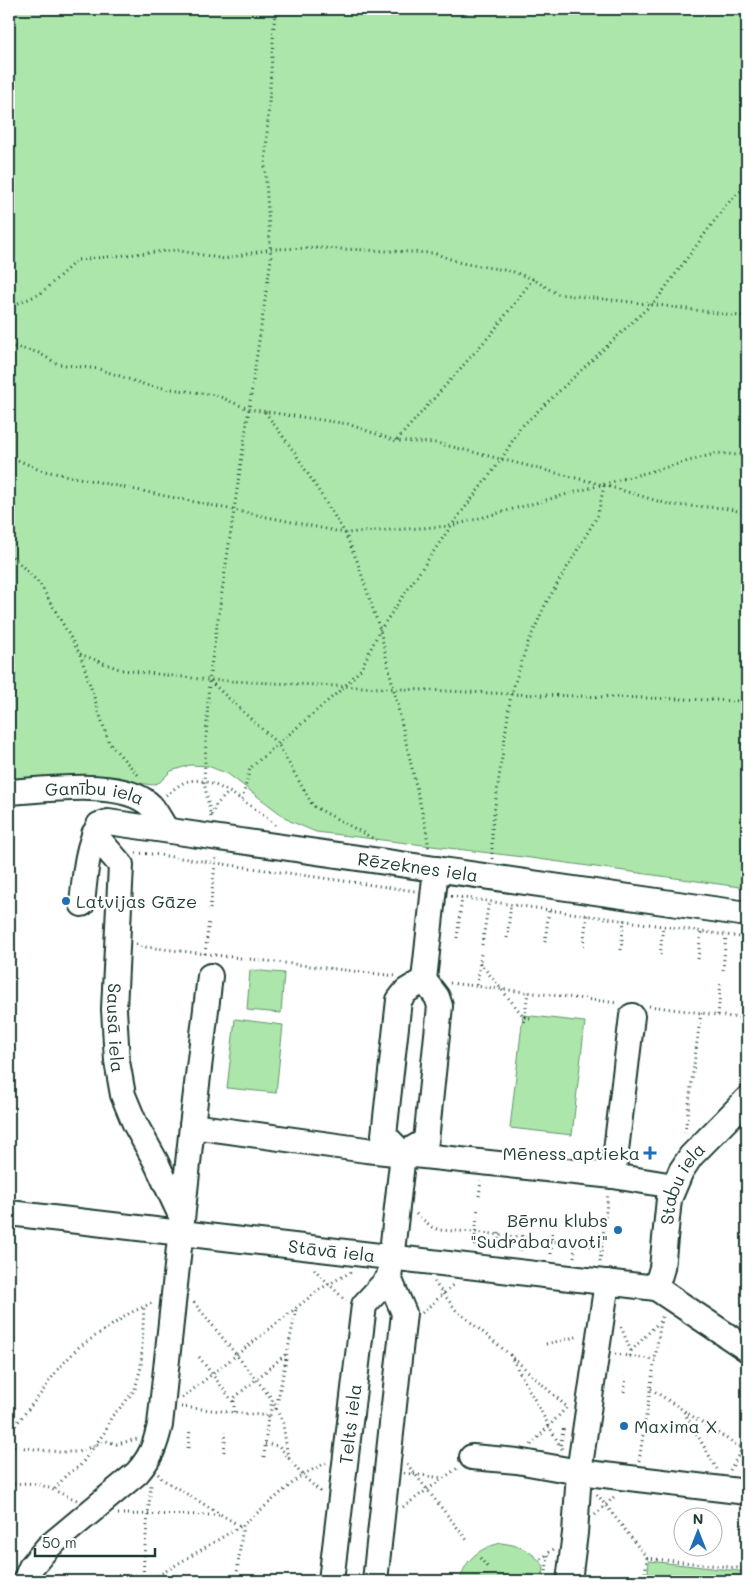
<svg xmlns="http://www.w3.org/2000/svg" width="756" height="1590" font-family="Mali,sans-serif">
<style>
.green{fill:#ace6aa;stroke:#66926f}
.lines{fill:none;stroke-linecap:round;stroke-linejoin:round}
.minor-casing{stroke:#1f3d34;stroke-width:28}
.path{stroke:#1f3d34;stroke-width:3;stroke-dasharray:1 4;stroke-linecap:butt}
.minor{stroke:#fff;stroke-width:24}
.poi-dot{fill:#1f6fb2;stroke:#fff;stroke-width:2}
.labels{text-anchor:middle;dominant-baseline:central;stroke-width:4.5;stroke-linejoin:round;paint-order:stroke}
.street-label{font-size:18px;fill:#1f3d34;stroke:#fff}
.poi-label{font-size:18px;fill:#1f3d34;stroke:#fff;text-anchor:start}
</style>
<rect width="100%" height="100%" fill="#fff"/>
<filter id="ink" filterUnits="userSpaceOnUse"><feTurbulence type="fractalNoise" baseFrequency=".02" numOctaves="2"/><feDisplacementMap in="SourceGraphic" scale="10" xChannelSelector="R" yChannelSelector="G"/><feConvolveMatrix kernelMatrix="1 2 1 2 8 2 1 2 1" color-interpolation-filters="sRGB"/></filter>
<g filter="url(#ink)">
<!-- green -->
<path class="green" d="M 9,9 L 747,9 L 747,888 L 531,858 L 316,832 L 290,821 L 228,774 L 208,766 L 190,765 L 171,771 L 160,782 L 153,785 L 101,778 L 9,783 Z
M 250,970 L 284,973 L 281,1013 L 247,1010 Z
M 523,1015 L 585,1022 L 572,1135 L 510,1128 Z
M 235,1019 L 283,1025 L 276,1093 L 227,1088 Z
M 501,1543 C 520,1545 532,1551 544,1566 L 543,1581 L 460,1581 C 465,1559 479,1548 501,1543 Z
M 649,1561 L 747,1572 L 747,1581 L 647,1581 Z"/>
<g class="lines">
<!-- minor casing -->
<g class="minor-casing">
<g id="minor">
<path id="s1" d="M 9,792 C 46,790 124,778 151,806 C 157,813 161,822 166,829"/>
<path id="s2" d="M 94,834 L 121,865 L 114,1009 L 117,1061 L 123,1095 L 135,1124 L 155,1160 L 182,1218"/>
<path id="s3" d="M 82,904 C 85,877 86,849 99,825 L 108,822 L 747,914"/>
<path d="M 192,1126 L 210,976"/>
<path d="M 403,1154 L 426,1141 L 440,1006 L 437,997 L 424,980 L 436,869"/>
<path d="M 403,1154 L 384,1135 L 399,1000 L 406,991 L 424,980"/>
<path d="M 613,1176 L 632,1016"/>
<path id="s4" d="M 9,1213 L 656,1288 L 747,1349"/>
<path id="s5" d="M 656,1288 L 662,1268 L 669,1199 L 681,1171 L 691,1156 L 747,1099"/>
<path d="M 472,1457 L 517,1461 L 579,1472 L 747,1492"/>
<path d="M 25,1581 L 31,1567 L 47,1548 L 137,1473 C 151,1457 155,1446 160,1425 L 192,1126 L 366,1150 L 613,1176 L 674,1186"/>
<path id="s6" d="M 331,1581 L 364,1305 L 389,1278"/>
<path d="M 375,1581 L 404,1313 L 389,1278 L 403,1154"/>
<path d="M 569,1581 L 575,1533 L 579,1472 L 607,1282"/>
</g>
</g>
<!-- path -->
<path class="path" d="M 9,307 L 40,294 L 77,260 L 176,250 L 224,259 L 271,249 L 320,248 L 434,253 L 461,263 L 511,271 L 533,279 L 557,294 L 650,304 L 747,317
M 9,346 L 37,352 L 58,364 L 99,369 L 149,386 L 216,395 L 248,409 L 348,424 L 396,441 L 437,443 L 604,485 L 671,505 L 724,508 L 747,513
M 265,412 L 295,453 L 345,533 L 357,561 L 380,630 L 426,829 L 429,850
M 397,440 L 492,333 L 533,279
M 9,456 L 40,470 L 345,533 L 451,526 L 718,453 L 747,456
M 9,553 L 40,584 L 80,654 L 109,743 L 140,777
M 80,654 L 122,670 L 209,680 L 511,694 L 747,701
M 210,681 L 278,744 L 313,806 L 376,840
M 166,795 C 172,791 181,782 189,781 C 214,775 258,811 277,826
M 242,800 L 250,768 L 344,687 L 361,669 L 380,630 L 451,526 L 501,460 L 520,428 L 658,298 L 726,205 L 747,185
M 211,815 L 216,805 L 229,792
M 211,817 L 204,782 L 209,680 L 271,259 L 265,166 L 275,9
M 136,853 L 152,854 L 415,891
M 492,859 L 492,827 L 511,694 L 528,643 L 546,603 L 598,515 L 604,485
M 451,896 L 747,938
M 210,909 L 216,857
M 457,938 L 462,898
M 507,938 L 511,904
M 545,942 L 549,910
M 136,944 L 146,947 L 396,976
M 482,945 L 489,901
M 583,946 L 587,915
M 621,950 L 624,920
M 205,954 L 209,920
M 660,955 L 663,926
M 698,959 L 701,931
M 480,963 L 524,1017 L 531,1018
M 723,970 L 726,935
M 746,971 L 747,956
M 450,983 L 618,1003
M 477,985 L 481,954
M 649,1006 L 747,1019
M 718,1015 L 721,981
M 524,1022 L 528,992
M 685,1133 L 701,1012
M 479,1196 L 481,1181
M 416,1214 L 432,1227 L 439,1230 L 475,1232 L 601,1247
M 474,1246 L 478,1207
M 497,1249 L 499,1232
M 520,1251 L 522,1234
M 551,1254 L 552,1232
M 574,1257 L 576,1235
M 600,1262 L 608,1194
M 314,1269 L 346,1301
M 434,1282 L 456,1310 L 508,1353 L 568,1408
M 422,1313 L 455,1283
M 621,1327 L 631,1351 L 630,1356
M 546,1344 L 580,1336
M 631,1351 L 660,1321
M 615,1354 L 655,1360
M 510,1355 L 560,1446
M 199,1357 L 234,1403
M 651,1389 L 747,1452
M 624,1392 L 626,1377
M 182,1398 L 320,1289 L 351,1272
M 272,1400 L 283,1423 L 288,1458
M 181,1407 L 270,1416 L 272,1399 L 192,1300
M 276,1409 L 296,1309
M 234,1412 L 234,1398 L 286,1354
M 684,1412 L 717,1469
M 9,1433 L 43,1391 L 57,1370 L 79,1347 L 130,1313 L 154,1302
M 265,1444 L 279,1446 L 302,1475 L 323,1494
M 531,1445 L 568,1406
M 9,1446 L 59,1452 L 78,1452 L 106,1441 L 117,1444 L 137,1439
M 188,1448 L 190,1429
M 562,1449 L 560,1447 L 564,1426
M 224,1452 L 226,1432
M 264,1457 L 268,1416
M 639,1461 L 662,1314
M 407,1464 L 467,1540
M 730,1470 L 742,1449
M 404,1473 L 443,1478
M 158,1474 L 162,1479 L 240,1526
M 9,1485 C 42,1479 49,1490 77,1500
M 55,1489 L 66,1475 L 80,1466 L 104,1433 L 112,1416 L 123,1405 L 135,1389 L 141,1367 L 144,1307
M 597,1494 L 647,1558 L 644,1581
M 403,1507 L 459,1467
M 118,1514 L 220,1515
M 595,1515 L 616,1495
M 480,1558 L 488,1568
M 647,1558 L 747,1569
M 541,1559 L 554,1549
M 143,1581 L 144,1556 L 151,1485
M 149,1581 L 241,1526
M 236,1581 L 243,1525 L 302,1475 L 326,1463
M 545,1581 L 548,1555"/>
<!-- minor -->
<use href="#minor" class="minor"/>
</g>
</g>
<!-- markers -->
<g class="poi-dot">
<circle cx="66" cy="901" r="5"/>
<path d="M647.5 1145.5h5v5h5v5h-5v5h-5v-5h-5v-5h5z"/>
<circle cx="618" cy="1230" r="5"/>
<circle cx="624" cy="1426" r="5"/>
</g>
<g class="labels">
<!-- street labels -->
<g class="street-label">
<text stroke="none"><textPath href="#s1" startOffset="86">Ganību iela</textPath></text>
<text stroke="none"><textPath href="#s3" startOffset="404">Rēzeknes iela</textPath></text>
<text stroke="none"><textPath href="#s2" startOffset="204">Sausā iela</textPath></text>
<text stroke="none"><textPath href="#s5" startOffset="109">Stabu iela</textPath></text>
<text stroke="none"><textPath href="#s4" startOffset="325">Stāvā iela</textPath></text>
<text stroke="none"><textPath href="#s6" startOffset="158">Telts iela</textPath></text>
</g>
<!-- poi labels -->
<g class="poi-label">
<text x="76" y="901">Latvijas Gāze</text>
<text x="640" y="1153" text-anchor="end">Mēness aptieka</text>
<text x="608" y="1220" text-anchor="end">Bērnu klubs<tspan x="608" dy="21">"Sudraba avoti"</tspan></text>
<text x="634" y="1426">Maxima X</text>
</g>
</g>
<!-- margin -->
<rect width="756" height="1590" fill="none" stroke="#fff" stroke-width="30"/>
<rect x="15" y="15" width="726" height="1560" fill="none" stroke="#1f3d34" stroke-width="2" filter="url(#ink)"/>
<!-- north arrow -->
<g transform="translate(698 1532)"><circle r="24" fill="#ffffff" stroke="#a5b1ae"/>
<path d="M0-4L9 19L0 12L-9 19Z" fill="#1f6fb2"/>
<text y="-8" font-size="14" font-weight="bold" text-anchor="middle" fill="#1f3d34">N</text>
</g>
<!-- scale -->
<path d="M35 1548v8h120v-8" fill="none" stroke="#1f3d34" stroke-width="2.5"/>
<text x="42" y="1548" font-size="15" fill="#1f3d34" stroke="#ffffff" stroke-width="4" paint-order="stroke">50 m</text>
</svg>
